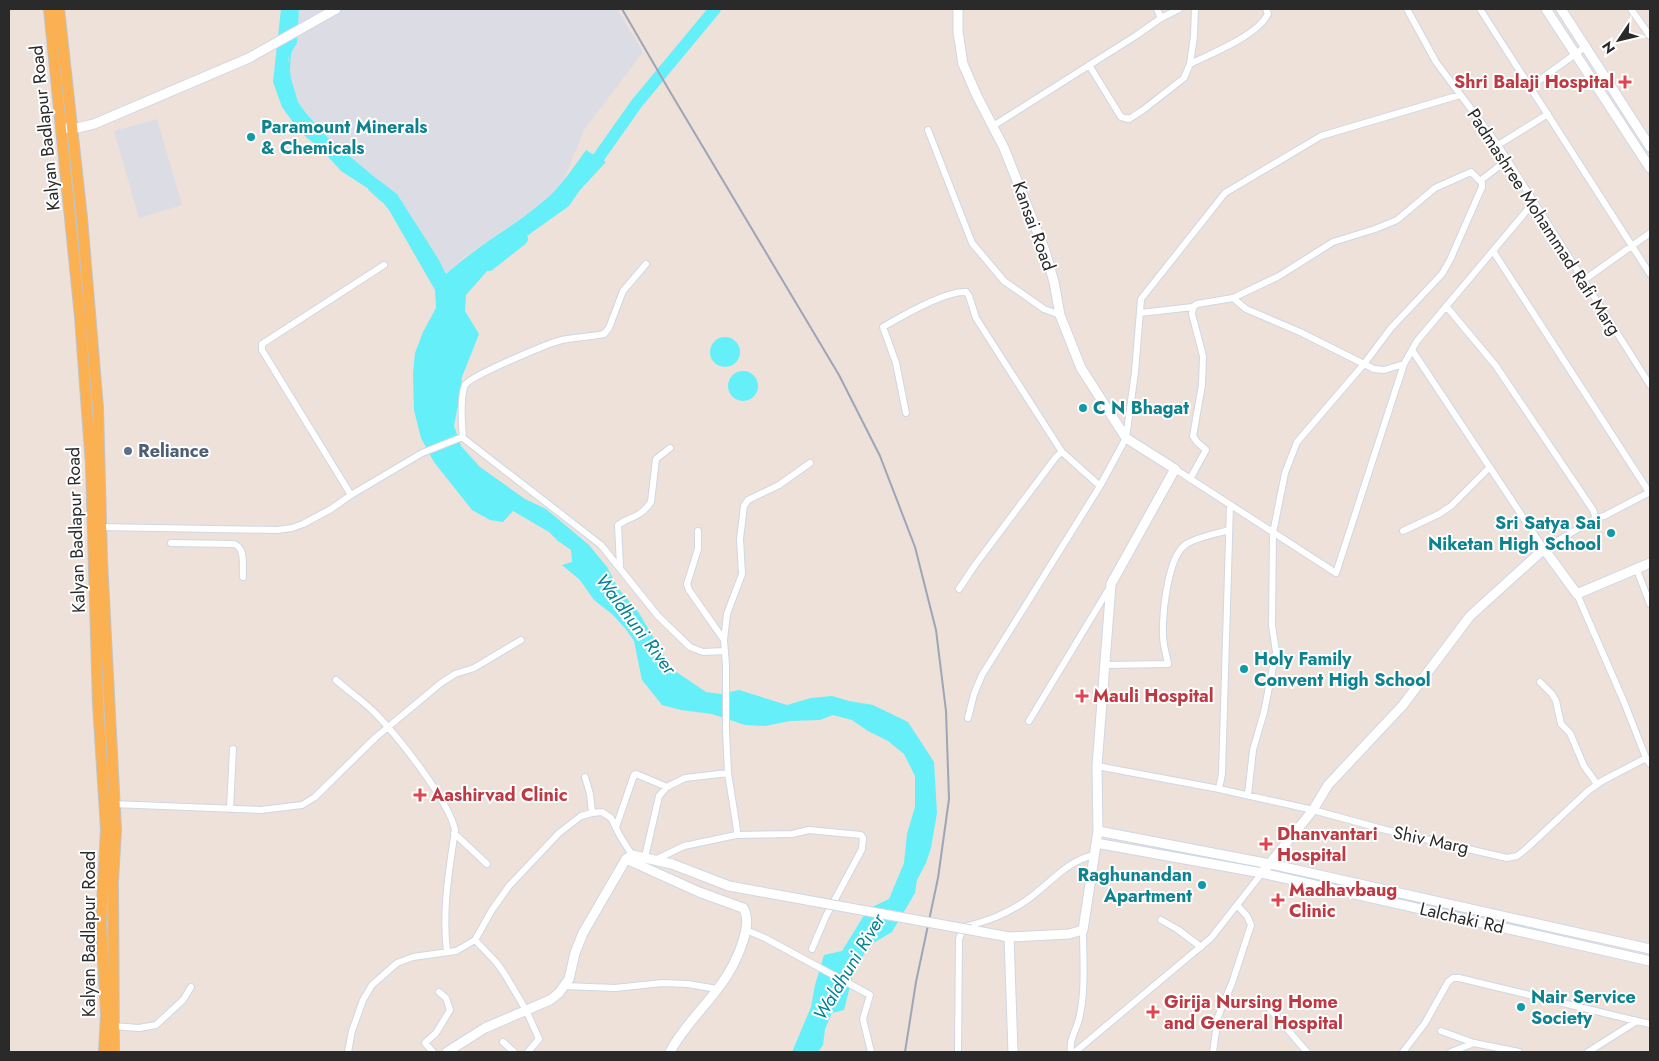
<svg xmlns="http://www.w3.org/2000/svg" width="1659" height="1061" font-family="Jost,sans-serif">
<style>
.industrial{fill:#dcdce5}
.water{fill:#65eff8}
.lines{fill:none;stroke-linecap:round;stroke-linejoin:round}
.stream{stroke:#65eff8;stroke-width:2}
.river{stroke:#65eff8;stroke-width:12}
.street-casing{stroke:#cfd7e4;stroke-width:8}
.secondary-casing{stroke:#cfd7e4;stroke-width:11}
.primary-casing{stroke:#c3c3c3;stroke-width:12}
.street{stroke:#fff;stroke-width:6}
.secondary{stroke:#fff;stroke-width:9}
.primary{stroke:#fbb151;stroke-width:10}
.rail{stroke:#9da5b6;stroke-width:2}
.secondary-bridge-casing{stroke:#cfd7e4;stroke-width:11;stroke-linecap:butt}
.secondary-bridge{stroke:#fff;stroke-width:9}
.health-dot{fill:#e0444e;stroke:#fff;stroke-width:2}
.culture-dot{fill:#0f9aa8;stroke:#fff;stroke-width:2}
.service-dot{fill:#5c6f8a;stroke:#fff;stroke-width:2}
.labels{text-anchor:middle;dominant-baseline:central;stroke-width:4;stroke-linejoin:round;paint-order:stroke}
.health-label{font-size:18px;font-weight:bold;fill:#be3a42;stroke:#fff;text-anchor:start}
.culture-label{font-size:18px;font-weight:bold;fill:#0d838f;stroke:#fff;text-anchor:start}
.street-label{font-size:18px;fill:#2a2a2a;stroke:#fff}
.service-label{font-size:18px;font-weight:bold;fill:#4e5e75;stroke:#fff;text-anchor:start}
.water-label{font-size:19px;font-style:italic;fill:#048295;stroke:#fff}
</style>
<rect width="100%" height="100%" fill="#ede1da"/>
<!-- industrial -->
<path class="industrial" d="M 299,9 L 617,9 L 643,52 L 584,130 L 564,179 L 546,199 L 534,209 L 463,258 L 446,274 L 439,260 L 397,194 L 372,175 L 327,137 L 298,102 L 291,78 L 288,58 L 297,43 Z
M 157,119 L 182,205 L 139,218 L 114,131 Z"/>
<!-- water -->
<path class="water" d="M 281,9 L 299,9 L 297,43 L 288,58 L 291,78 L 298,102 L 306,113 L 327,137 L 372,175 L 397,194 L 439,260 L 446,274 C 477,246 513,227 545,200 C 561,186 574,167 586,150 L 606,162 L 580,190 L 569,206 L 503,253 L 466,295 L 465,311 L 479,334 L 462,377 L 461,390 L 454,426 L 461,446 L 480,467 L 525,499 L 546,509 L 589,545 L 607,567 L 618,588 L 639,613 L 672,669 L 706,692 L 721,694 L 739,690 L 787,705 L 811,698 L 832,696 L 849,701 L 873,705 L 908,722 L 934,762 L 937,813 L 931,848 L 926,863 L 917,880 L 915,893 L 892,932 L 870,945 L 861,959 L 854,971 L 844,1010 L 832,1013 L 825,1029 L 823,1045 L 818,1052 L 792,1052 L 811,1007 L 815,985 L 824,955 L 842,951 L 868,909 L 889,899 L 904,863 L 907,834 L 915,807 L 915,776 L 904,754 L 888,741 L 868,731 L 852,720 L 833,715 L 820,720 L 790,721 L 765,726 L 745,725 L 712,714 L 681,710 L 662,705 L 642,680 L 634,641 L 625,628 L 612,614 L 594,600 L 580,580 L 562,565 L 572,562 L 571,550 L 558,541 L 549,532 L 513,511 L 503,522 L 490,520 L 472,510 L 434,462 L 421,438 L 414,410 L 413,373 L 415,353 L 423,332 L 436,308 L 435,290 L 389,210 L 375,193 L 341,171 L 322,150 L 300,132 L 282,107 L 273,82 Z
M710 352a15 15 0 1 1 30 0a15 15 0 1 1-30 0Z
M728 386a15 15 0 1 1 30 0a15 15 0 1 1-30 0Z"/>
<g class="lines">
<!-- stream -->
<path class="stream" d="M 289,69 L 290,54
M 369,189 L 382,201"/>
<!-- river -->
<path class="river" d="M 589,171 L 637,103 L 715,9
M 489,265 L 522,239"/>
<!-- street casing -->
<g class="street-casing">
<path id="street" d="M 1157,9 L 1161,18
M 1407,9 L 1436,62 L 1498,145 L 1650,385
M 1480,9 L 1650,274
M 1631,9 L 1650,36
M 1190,64 C 1212,53 1257,36 1268,14 L 1266,9
M 1089,65 L 1121,117 L 1129,119 L 1143,110 L 1184,78 L 1190,64 L 1194,36 L 1195,9
M 1530,87 L 1585,47
M 993,126 L 1137,35 L 1161,18 L 1179,9
M 928,130 L 972,243 L 1004,281 L 1044,309 L 1060,315
M 1498,145 L 1548,114
M 1480,181 L 1507,160
M 1493,251 L 1649,492
M 1584,280 L 1650,233
M 1233,298 L 1246,309 L 1300,332 L 1374,369 L 1384,370 L 1404,364
M 1446,306 L 1496,366 L 1593,510 L 1596,518
M 1140,313 L 1193,307 L 1197,304 L 1233,298 L 1279,276 L 1333,242 L 1375,229 L 1397,220 L 1435,188 L 1471,172 L 1482,183 L 1482,187 L 1450,260 L 1442,274 L 1391,328 L 1364,364 L 1297,442 L 1285,473 L 1273,533 L 1272,625 L 1276,652 L 1264,712 L 1253,750 L 1248,795
M 1412,350 L 1544,549 L 1596,518 L 1604,516 L 1650,492
M 906,413 L 896,363 L 883,327 C 900,317 947,290 966,292 L 969,296 L 976,318 L 1062,452 L 1100,486
M 463,438 C 462,426 460,396 465,385 C 470,376 549,343 562,340 C 576,337 590,337 604,334 L 609,328 L 623,291 L 646,264
M 1175,469 L 1336,573 L 1404,364 L 1417,341 L 1534,202
M 1190,479 L 1206,450 L 1197,442 L 1193,436 L 1202,385 L 1203,356 L 1192,314 L 1193,307
M 351,495 L 262,350 L 262,344 L 384,265
M 99,527 L 277,530 L 292,528 L 303,524 L 331,509 L 351,495 L 422,453 L 460,438 L 463,438 L 601,545 L 658,616 L 690,647 L 703,652 L 725,651
M 698,531 L 698,549 L 687,584 L 689,590 L 724,640
M 1403,531 L 1439,514 L 1451,506 L 1490,467
M 171,543 L 234,544 C 246,548 242,566 243,577
M 620,566 L 618,525 C 631,516 640,518 651,502 L 656,459 L 670,448
M 1637,570 L 1650,604
M 959,589 L 975,565 L 1056,457 L 1062,452
M 1577,594 L 1624,702 L 1646,758 L 1650,764
M 1105,665 L 1168,664 C 1167,658 1165,651 1164,645 C 1160,624 1167,558 1185,545 C 1196,537 1215,534 1229,530
M 336,680 C 349,692 365,702 377,715 C 399,738 449,801 455,830 C 449,871 442,910 447,952
M 1540,682 L 1552,694 L 1556,701 L 1561,724 L 1570,733 L 1584,766 L 1597,784
M 968,718 L 974,694 L 982,675 L 1100,486 L 1126,438 L 1135,372 L 1141,299 L 1225,193 L 1321,136 L 1460,95
M 1029,721 L 1110,587
M 1097,766 L 1219,789 L 1313,810 L 1386,830 L 1507,858 L 1517,856 L 1527,848 L 1588,791 L 1602,781 L 1646,758
M 585,777 L 590,794 L 592,813
M 1219,789 L 1222,774 L 1230,505
M 113,804 L 261,810 L 302,805 L 315,797 L 375,738 L 441,683 L 455,674 L 474,668 L 521,640
M 230,809 L 233,749
M 616,827 L 634,775 L 636,774 L 667,787 L 685,778 L 728,773
M 454,833 L 487,864
M 736,835 L 792,834 L 809,830 L 861,835 L 863,838 L 862,849 L 826,916 L 812,949
M 645,857 L 659,796 L 667,787
M 655,860 L 684,846 L 736,835 L 737,830 L 728,773 L 726,730 L 726,666 L 724,640 L 727,614 L 742,574 L 740,539 L 744,506 L 748,500 L 779,485 L 810,463
M 1161,920 L 1177,929 L 1201,947
M 746,930 L 765,938 L 870,995 L 863,1019 L 871,1052
M 475,940 L 496,962 L 504,973 L 526,1010 L 539,1039 L 528,1052
M 564,986 L 615,988 L 662,983 L 688,984 L 717,989
M 1262,1000 L 1307,1052
M 112,1026 L 139,1028 L 156,1025 L 183,1000 L 191,987
M 1441,1031 L 1474,1043
M 503,1042 L 514,1052
M 348,1052 L 352,1031 L 363,1000 L 372,985 L 397,963 L 413,957 L 456,951 L 475,940 L 492,910 L 509,886 L 559,833 L 581,816 L 592,813 L 602,812 L 611,818 L 620,836 L 632,855
M 433,1052 L 425,1043 L 436,1033 L 450,1010 L 446,998 L 439,992
M 958,1052 L 959,939 L 964,927 C 988,921 1007,914 1027,900 C 1050,884 1066,861 1094,855
M 1071,1052 C 1069,1039 1076,1031 1079,1019 C 1086,991 1083,959 1083,930
M 1075,1052 L 1211,938 L 1262,873
M 1213,1052 L 1218,1017 L 1232,983 L 1251,925 L 1247,916 L 1237,905
M 1403,1052 L 1425,1023 L 1448,982 L 1453,978 L 1459,978 L 1637,1021
M 1451,1052 L 1474,1043 L 1519,1052
M 1588,1052 L 1637,1021 L 1650,1024"/>
</g>
<!-- secondary casing -->
<g class="secondary-casing">
<path id="secondary" d="M 958,9 L 958,32 L 963,64 L 977,96 L 1004,148 L 1045,251 L 1054,282 L 1060,315 L 1081,368 L 1126,438 L 1175,469 L 1111,584 L 1097,766 L 1098,831 L 1083,930 L 1069,934 L 1009,937 L 971,930
M 1546,9 L 1650,168
M 1561,9 L 1650,147
M 66,128 L 73,129 L 94,124 L 249,58 L 336,9
M 1098,831 L 1270,864 L 1650,949
M 1096,843 L 1262,873 L 1650,961
M 626,859 L 699,892 L 743,908 C 754,923 737,959 728,974 C 711,1002 685,1023 670,1052
M 1262,873 L 1313,810 L 1328,785 L 1403,705 L 1470,616 L 1544,549 L 1577,594 L 1650,563
M 1009,937 L 1013,1052
M 447,1052 L 485,1028 L 550,1000 L 559,993 L 569,979 L 575,953 L 583,933 L 626,859 L 632,855 L 672,864"/>
</g>
<!-- primary casing -->
<g class="primary-casing">
<path id="primary" d="M 49,9 L 80,317 L 91,465 L 98,704 L 106,829 L 101,924 L 106,1015 L 104,1052
M 59,9 L 82,218 L 98,408 L 102,560 L 116,830 L 113,881 L 114,1052"/>
</g>
<!-- street -->
<use href="#street" class="street"/>
<!-- secondary -->
<use href="#secondary" class="secondary"/>
<!-- primary -->
<use href="#primary" class="primary"/>
<!-- rail -->
<path class="rail" d="M 622,9 L 669,90 L 839,375 L 880,456 L 915,547 L 936,630 L 946,711 L 949,799 L 938,878 L 916,982 L 905,1052"/>
<!-- secondary-bridge casing -->
<g class="secondary-bridge-casing">
<path id="secondary-bridge" d="M 672,864 L 729,886 L 971,930"/>
</g>
<!-- secondary-bridge -->
<use href="#secondary-bridge" class="secondary-bridge"/>
</g>
<!-- markers -->
<g class="health-dot">
<path d="M1622.5 74.5h5v5h5v5h-5v5h-5v-5h-5v-5h5z"/>
<path d="M1079.5 688.5h5v5h5v5h-5v5h-5v-5h-5v-5h5z"/>
<path d="M417.5 787.5h5v5h5v5h-5v5h-5v-5h-5v-5h5z"/>
<path d="M1263.5 836.5h5v5h5v5h-5v5h-5v-5h-5v-5h5z"/>
<path d="M1275.5 892.5h5v5h5v5h-5v5h-5v-5h-5v-5h5z"/>
<path d="M1150.5 1004.5h5v5h5v5h-5v5h-5v-5h-5v-5h5z"/>
</g>
<g class="culture-dot">
<circle cx="251" cy="137" r="5"/>
<circle cx="1083" cy="408" r="5"/>
<circle cx="1611" cy="533" r="5"/>
<circle cx="1244" cy="669" r="5"/>
<circle cx="1202" cy="885" r="5"/>
<circle cx="1521" cy="1007" r="5"/>
</g>
<circle class="service-dot" cx="128" cy="451" r="5"/>
<g class="labels">
<!-- health labels -->
<g class="health-label">
<text x="1614" y="82" text-anchor="end">Shri Balaji Hospital</text>
<text x="1093" y="696">Mauli Hospital</text>
<text x="431" y="795">Aashirvad Clinic</text>
<text x="1277" y="834">Dhanvantari<tspan x="1277" dy="21">Hospital</tspan></text>
<text x="1289" y="890">Madhavbaug<tspan x="1289" dy="21">Clinic</tspan></text>
<text x="1164" y="1002">Girija Nursing Home<tspan x="1164" dy="21">and General Hospital</tspan></text>
</g>
<!-- culture labels -->
<g class="culture-label">
<text x="261" y="127">Paramount Minerals<tspan x="261" dy="21">&amp; Chemicals</tspan></text>
<text x="1093" y="408">C N Bhagat</text>
<text x="1601" y="523" text-anchor="end">Sri Satya Sai<tspan x="1601" dy="21">Niketan High School</tspan></text>
<text x="1254" y="659">Holy Family<tspan x="1254" dy="21">Convent High School</tspan></text>
<text x="1192" y="875" text-anchor="end">Raghunandan<tspan x="1192" dy="21">Apartment</tspan></text>
<text x="1531" y="997">Nair Service<tspan x="1531" dy="21">Society</tspan></text>
</g>
<!-- street labels -->
<g class="street-label">
<text transform="translate(45 128) rotate(-96)">Kalyan Badlapur Road</text>
<text transform="translate(1544 222) rotate(57)">Padmashree Mohammad Rafi Marg</text>
<text transform="translate(1034 226) rotate(70)">Kansai Road</text>
<text transform="translate(76 530) rotate(-92)">Kalyan Badlapur Road</text>
<text transform="translate(1431 840) rotate(12)">Shiv Marg</text>
<text transform="translate(1462 918) rotate(13)">Lalchaki Rd</text>
<text transform="translate(89 934) rotate(-90)">Kalyan Badlapur Road</text>
</g>
<!-- service labels -->
<g class="service-label">
<text x="138" y="451">Reliance</text>
</g>
<!-- water labels -->
<g class="water-label">
<text transform="translate(636 624) rotate(53)">Waldhuni River</text>
<text transform="translate(849 967) rotate(-59)">Waldhuni River</text>
</g>
</g>
<!-- border -->
<rect width="1659" height="1061" fill="none" stroke="#2a2a2a" stroke-width="20"/>
<!-- north arrow -->
<g transform="translate(1619 40) rotate(235)" stroke="#ffffff" stroke-width="4" paint-order="stroke">
<path d="M0-4L9 19L0 12L-9 19Z" fill="#2a2a2a"/>
<text y="-8" font-size="14" font-weight="bold" text-anchor="middle" fill="#2a2a2a">N</text>
</g>
</svg>
